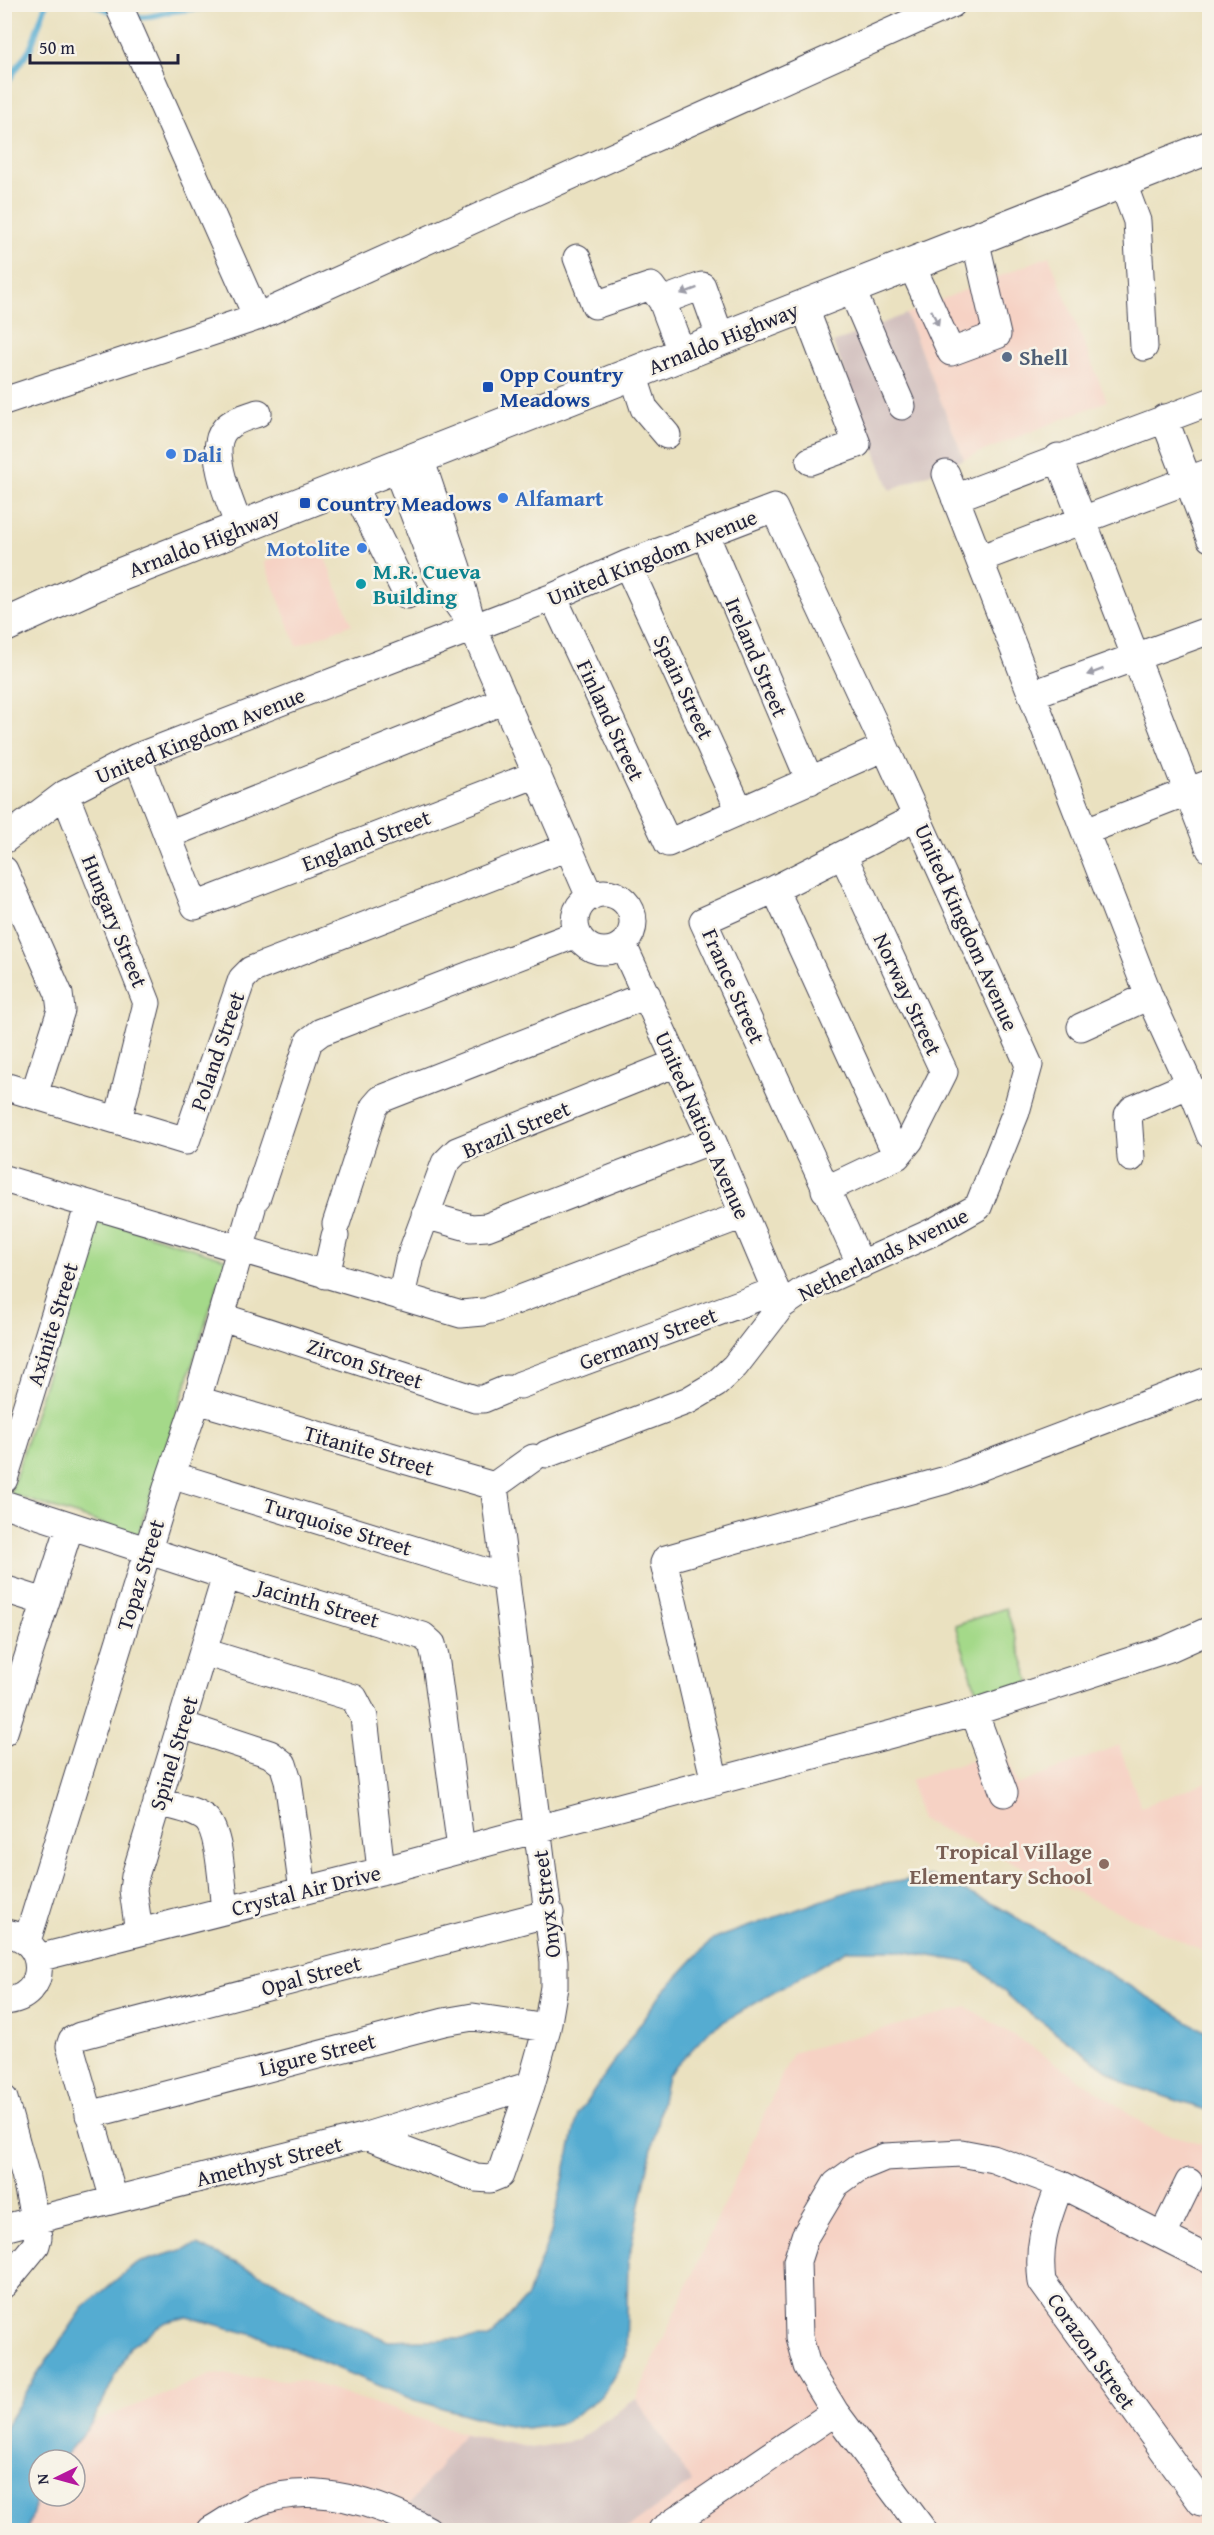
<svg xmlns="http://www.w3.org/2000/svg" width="1214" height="2535" font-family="'Gentium Book Plus',serif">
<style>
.built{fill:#f6d2c4}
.industrial{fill:#d1bfbe}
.green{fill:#a4d989;stroke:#637e62;stroke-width:1.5}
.water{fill:#54acd1;stroke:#3b6786;stroke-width:1.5}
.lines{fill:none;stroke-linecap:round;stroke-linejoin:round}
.stream{stroke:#54acd1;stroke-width:6}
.minor-casing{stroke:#403f4f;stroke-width:29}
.major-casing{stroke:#403f4f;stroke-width:35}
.minor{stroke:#fff;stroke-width:27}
.major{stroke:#fff;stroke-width:33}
.oneway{fill:#9c9ca7}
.service-dot{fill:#5c6f8a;stroke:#f7f3e8;stroke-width:2}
.transit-dot{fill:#1a4fb4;stroke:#f7f3e8;stroke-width:2}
.shop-dot{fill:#3f7fe0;stroke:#f7f3e8;stroke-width:2}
.culture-dot{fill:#0f9aa8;stroke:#f7f3e8;stroke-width:2}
.education-dot{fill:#8d6e63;stroke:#f7f3e8;stroke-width:2}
.labels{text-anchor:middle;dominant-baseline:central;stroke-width:5;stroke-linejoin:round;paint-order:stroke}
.street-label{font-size:22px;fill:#22223b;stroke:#f7f3e8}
.service-label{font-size:22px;font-weight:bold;fill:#4e5e75;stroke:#f7f3e8;text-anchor:start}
.transit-label{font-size:22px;font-weight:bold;fill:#164399;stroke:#f7f3e8;text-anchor:start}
.shop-label{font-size:22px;font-weight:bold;fill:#366cbe;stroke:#f7f3e8;text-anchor:start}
.culture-label{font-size:22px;font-weight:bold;fill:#0d838f;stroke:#f7f3e8;text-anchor:start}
.education-label{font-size:22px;font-weight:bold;fill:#785e54;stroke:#f7f3e8;text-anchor:end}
</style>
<rect width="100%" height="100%" fill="#f7f3e8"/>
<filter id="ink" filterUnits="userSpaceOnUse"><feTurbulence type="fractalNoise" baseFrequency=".0167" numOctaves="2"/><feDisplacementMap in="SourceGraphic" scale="12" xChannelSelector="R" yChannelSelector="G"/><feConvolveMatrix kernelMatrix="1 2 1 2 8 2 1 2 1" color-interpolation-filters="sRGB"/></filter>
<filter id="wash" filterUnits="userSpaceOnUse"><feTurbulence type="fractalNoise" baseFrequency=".008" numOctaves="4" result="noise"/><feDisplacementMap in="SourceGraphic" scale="24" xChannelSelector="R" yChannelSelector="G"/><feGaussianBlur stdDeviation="1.35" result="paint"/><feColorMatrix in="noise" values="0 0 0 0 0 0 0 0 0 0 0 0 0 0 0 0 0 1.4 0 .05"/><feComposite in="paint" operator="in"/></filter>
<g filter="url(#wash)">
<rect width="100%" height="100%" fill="#eae1c0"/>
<!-- built -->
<path class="built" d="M 1049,256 L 1107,401 L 964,459 L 906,314 Z
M 318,541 L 352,624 L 297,646 L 264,562 Z
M 1119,1745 L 1141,1807 L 1209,1781 L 1209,1954 L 921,1820 L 910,1780 L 1005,1750 L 1017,1785 Z
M 967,2007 L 1029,2045 L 1155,2131 L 1209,2145 L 1209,2530 L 28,2530 L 39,2491 L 39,2496 L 75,2496 L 75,2460 L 61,2460 L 92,2423 L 213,2374 L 310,2382 L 463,2433 L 532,2448 L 577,2440 L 636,2399 L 792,2053 Z"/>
<!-- industrial -->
<path class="industrial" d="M 906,314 L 964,459 L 890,490 L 833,343 Z
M 636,2399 L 692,2482 L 625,2530 L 443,2530 L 407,2508 L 463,2434 L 532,2448 L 577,2440 Z"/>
<!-- green -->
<path class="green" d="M 97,1218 L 226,1259 L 138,1535 L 10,1494 Z
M 1006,1608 L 1030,1682 L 979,1699 L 955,1625 Z"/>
<!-- water -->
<path class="water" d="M 931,1876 L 999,1907 L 1209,2034 L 1209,2111 L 1126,2084 L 1020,2006 L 972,1963 L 895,1950 L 847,1950 L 711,2029 L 667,2076 L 628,2262 L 626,2356 L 602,2396 L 563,2423 L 526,2428 L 493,2422 L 414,2400 L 262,2337 L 188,2317 L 166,2322 L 130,2347 L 92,2423 L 61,2460 L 39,2460 L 39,2491 L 28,2530 L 5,2530 L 5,2427 L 35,2378 L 84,2307 L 135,2264 L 197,2245 L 271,2279 L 333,2316 L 388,2341 L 489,2338 L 526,2298 L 551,2233 L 578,2114 L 660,1995 L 713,1939 L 855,1889 Z"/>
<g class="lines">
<!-- stream -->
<path class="stream" d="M 93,4 L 113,12
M 132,16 C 147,20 159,13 174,11 C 191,8 207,9 225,4
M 4,87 L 31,47 L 46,4"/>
</g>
</g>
<g filter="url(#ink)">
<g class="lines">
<!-- minor casing -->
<g class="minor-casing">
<path id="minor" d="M 118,4 L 257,317 L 952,4
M 1122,181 L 1137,221 L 1144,347
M 577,258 L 595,305 L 651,286 L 662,301 L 682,354
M 911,264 L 951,352 L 997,335 L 975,239
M 851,288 L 902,406
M 662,301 L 702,286 L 721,339
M 804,306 L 857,444 L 810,461
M 633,374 L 644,408 L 667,435
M 4,401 L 257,317
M 1164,418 L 1210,538
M 1058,457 L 1210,849
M 420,458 L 457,568 L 473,628 L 590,897
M 396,467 L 437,574 L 461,609
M 946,474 L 1149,996 L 1195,1097 L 1210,1135
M 352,484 L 407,595
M 955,498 L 1210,402
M 240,528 C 231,505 206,450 225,429 C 233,420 247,417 258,413
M 705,534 L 810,781
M 979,559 L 1210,472
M 627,564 L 740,811
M 553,597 L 668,843 L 885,747
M 1033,694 L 1210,630
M 137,757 L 195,906 L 537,774
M 65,794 L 147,1003 L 118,1120
M 1086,831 L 1210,783
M 168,835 L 505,700
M 4,840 L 65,794 L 137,757 L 553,597 L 627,564 L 774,508 L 885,747 L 1029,1065 L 1016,1112 L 978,1207 L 937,1230 L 804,1290 L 782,1305 L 735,1366 L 716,1384 L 689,1400 L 547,1454
M 4,870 L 59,994 L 61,1010 L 34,1095
M 775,889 L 897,1156
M575 922a29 29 0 1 1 58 0a29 29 0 1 1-58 0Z
M 623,945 L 712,1140 L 782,1305
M 1081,1027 L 1149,996
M 4,1086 L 186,1141 L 242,979 L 251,970 L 568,847
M 1131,1158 L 1128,1115 L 1133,1109 L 1188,1085
M 4,1179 L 461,1314 L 483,1312
M 825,1190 L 897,1156 L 910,1140 L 944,1072 L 843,855
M 257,1197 L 309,1041 L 321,1032 L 577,934
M 425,1215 L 471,1228 L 487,1227 L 712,1140
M 336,1224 L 374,1107 L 381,1099 L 647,995
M 412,1252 L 445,1163 L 457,1151 L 676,1063
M 861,1265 L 703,921 L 775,889 L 917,817
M 326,1275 L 335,1236
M 401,1297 L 409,1260
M 491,1310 L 743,1215
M 222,1317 L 475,1399 L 483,1399 L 507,1389
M 520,1385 L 775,1291
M 197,1400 L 494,1486 L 533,1458
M 171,1475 L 506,1578
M 4,1479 L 89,1204
M 4,1504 L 226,1576 L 423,1636 L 432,1644 L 435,1656 L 461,1849
M 4,1589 L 45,1602
M 204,1652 L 354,1698 L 364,1717 L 381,1871
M 974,1712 L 1004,1793
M 182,1725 L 270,1754 L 283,1764 L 288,1780 L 303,1891
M 4,1732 L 70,1526
M 715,1782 L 664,1563 L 666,1559 L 946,1480 L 1210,1380
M 157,1802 C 172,1806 194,1809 206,1819 C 221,1833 222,1889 225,1910
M 139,1932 L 133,1890 L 135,1876 L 226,1576
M 4,1933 C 50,1937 50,1999 4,2001
M 27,1941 L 171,1475 L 197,1400 L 252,1208
M 38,1958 L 381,1871 L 974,1712 L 1170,1648 L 1210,1630
M 4,2099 L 25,2174 L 38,2237 L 36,2245 L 4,2284
M 89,2115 L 444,2022 L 473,2017 L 547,2028
M 366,2136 L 476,2178 L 490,2179 L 500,2175 L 531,2085 L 547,2028 L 554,1987 L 554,1961 L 494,1486
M 1060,2184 C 1047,2221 1037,2241 1042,2282 L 1201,2502
M 114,2200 L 70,2046 L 72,2040 L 80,2036 L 550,1913
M 4,2228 L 366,2136 L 531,2085
M 1163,2235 L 1189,2182
M 211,2530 C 227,2521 242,2509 259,2502 C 314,2481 380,2503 428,2530
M 662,2530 L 835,2412
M 923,2530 L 835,2412 L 807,2366 L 799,2337 L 797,2261 L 805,2236 L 836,2184 L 858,2168 L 885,2157 L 961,2153 L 993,2159 L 1060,2184 L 1210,2260"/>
</g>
<!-- major casing -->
<g class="major-casing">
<path id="major" d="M 4,626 L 94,585 L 1210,147"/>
</g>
<!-- minor -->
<use href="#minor" class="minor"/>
<!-- major -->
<use href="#major" class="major"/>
</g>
<!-- one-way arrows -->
<defs><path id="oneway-solid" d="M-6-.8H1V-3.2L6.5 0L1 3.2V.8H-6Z" transform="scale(1.5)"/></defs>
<g class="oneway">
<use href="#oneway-solid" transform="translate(689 291) rotate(160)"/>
<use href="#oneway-solid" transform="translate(935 318) rotate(65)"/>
<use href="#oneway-solid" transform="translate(1095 672) rotate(160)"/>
</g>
</g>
<!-- markers -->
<circle class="service-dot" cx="1007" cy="357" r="6"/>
<g class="transit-dot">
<rect x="482" y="381" width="12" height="12" rx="3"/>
<rect x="299" y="497" width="12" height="12" rx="3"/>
</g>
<g class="shop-dot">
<circle cx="171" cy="454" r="6"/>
<circle cx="503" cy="498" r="6"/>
<circle cx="362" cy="548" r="6"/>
</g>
<circle class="culture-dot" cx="361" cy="584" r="6"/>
<circle class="education-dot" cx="1104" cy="1864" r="6"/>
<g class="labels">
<!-- street labels -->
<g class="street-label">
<text transform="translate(723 338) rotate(-22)">Arnaldo Highway</text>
<text transform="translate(204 542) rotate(-21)">Arnaldo Highway</text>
<text transform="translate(652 557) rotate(-22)">United Kingdom Avenue</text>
<text transform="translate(757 657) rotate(67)">Ireland Street</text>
<text transform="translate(684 687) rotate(65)">Spain Street</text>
<text transform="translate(611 720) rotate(65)">Finland Street</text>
<text transform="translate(200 735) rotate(-22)">United Kingdom Avenue</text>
<text transform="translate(366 840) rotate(-21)">England Street</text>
<text transform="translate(115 921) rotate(68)">Hungary Street</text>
<text transform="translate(967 927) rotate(66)">United Kingdom Avenue</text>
<text transform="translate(734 986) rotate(66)">France Street</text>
<text transform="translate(908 994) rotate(65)">Norway Street</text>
<text transform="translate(217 1051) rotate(-71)">Poland Street</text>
<text transform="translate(703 1125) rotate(66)">United Nation Avenue</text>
<text transform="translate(516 1129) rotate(-23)">Brazil Street</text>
<text transform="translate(883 1254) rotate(-26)">Netherlands Avenue</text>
<text transform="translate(52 1324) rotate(-73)">Axinite Street</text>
<text transform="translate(648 1338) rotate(-20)">Germany Street</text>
<text transform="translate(365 1363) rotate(18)">Zircon Street</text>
<text transform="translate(369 1450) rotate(16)">Titanite Street</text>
<text transform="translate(338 1526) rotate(17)">Turquoise Street</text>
<text transform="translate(140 1575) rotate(-73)">Topaz Street</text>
<text transform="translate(318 1603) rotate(16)">Jacinth Street</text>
<text transform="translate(173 1753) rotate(-73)">Spinel Street</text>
<text transform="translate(306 1890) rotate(-14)">Crystal Air Drive</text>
<text transform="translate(546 1904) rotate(-97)">Onyx Street</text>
<text transform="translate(311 1975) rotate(-15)">Opal Street</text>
<text transform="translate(317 2054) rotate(-14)">Ligure Street</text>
<text transform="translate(269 2161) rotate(-14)">Amethyst Street</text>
<text transform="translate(1092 2351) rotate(55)">Corazon Street</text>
</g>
<!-- service labels -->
<g class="service-label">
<text x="1019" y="357">Shell</text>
</g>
<!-- transit labels -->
<g class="transit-label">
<text x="500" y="374">Opp Country<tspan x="500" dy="25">Meadows</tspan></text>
<text x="317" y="503">Country Meadows</text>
</g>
<!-- shop labels -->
<g class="shop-label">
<text x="183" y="454">Dali</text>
<text x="515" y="498">Alfamart</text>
<text x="350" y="548" text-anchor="end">Motolite</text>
</g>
<!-- culture labels -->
<g class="culture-label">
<text x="373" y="571">M.R. Cueva<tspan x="373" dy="25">Building</tspan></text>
</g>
<!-- education labels -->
<g class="education-label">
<text x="1092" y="1851">Tropical Village<tspan x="1092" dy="25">Elementary School</tspan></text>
</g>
</g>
<!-- margin -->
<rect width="1214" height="2535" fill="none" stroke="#f7f3e8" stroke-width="24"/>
<!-- north arrow -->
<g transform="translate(57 2478) rotate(265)"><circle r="28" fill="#f7f3e8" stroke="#a29fa3" stroke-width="1.5"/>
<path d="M0-4.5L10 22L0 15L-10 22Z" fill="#b5179e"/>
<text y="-9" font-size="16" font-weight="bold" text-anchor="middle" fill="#22223b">N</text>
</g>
<!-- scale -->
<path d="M30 54v9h148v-9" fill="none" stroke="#22223b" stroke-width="3"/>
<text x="39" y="54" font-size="18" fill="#22223b" stroke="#f7f3e8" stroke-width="4.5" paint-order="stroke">50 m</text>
</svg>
